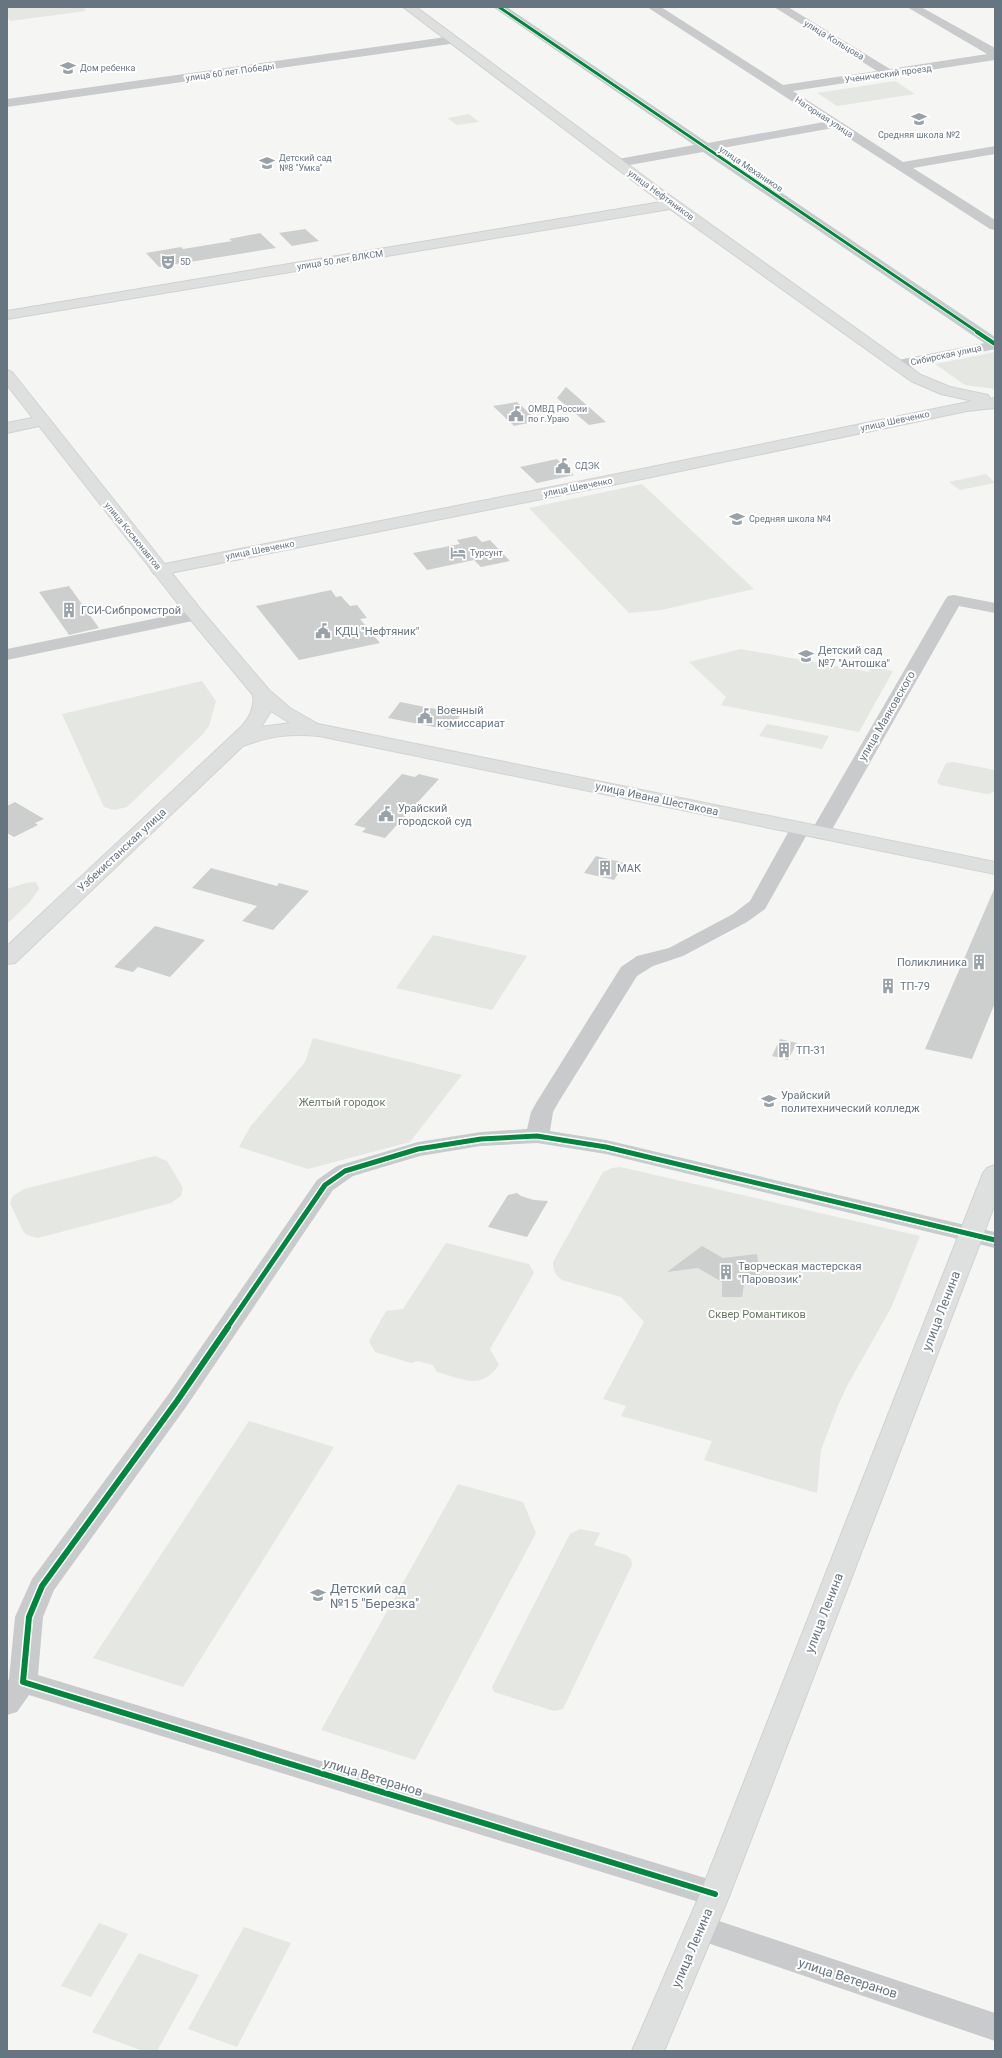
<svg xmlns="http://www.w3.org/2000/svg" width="1002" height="2058" font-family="Roboto,sans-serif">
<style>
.green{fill:#e4e7e2}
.building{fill:#cdcece}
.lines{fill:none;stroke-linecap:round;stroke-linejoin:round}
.secondary-casing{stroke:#d1d1d1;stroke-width:2}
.primary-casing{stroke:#d2d3d3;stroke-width:2}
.minor{fill:#c9cacb;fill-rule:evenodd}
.tertiary{fill:#c9cacb;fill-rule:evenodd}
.secondary{fill:#dedfdf;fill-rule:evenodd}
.primary{fill:#dedfdf;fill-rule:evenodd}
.cycleway-far3-casing{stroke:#fff;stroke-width:4.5}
.cycleway-far2-casing{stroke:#fff;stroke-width:6}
.cycleway-far1-casing{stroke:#fff;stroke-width:8}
.cycleway-casing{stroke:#fff;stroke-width:9}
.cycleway-far3{stroke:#00873e;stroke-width:3}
.cycleway-far2{stroke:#00873e;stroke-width:4}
.cycleway-far1{stroke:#00873e;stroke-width:5}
.cycleway{stroke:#00873e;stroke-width:6}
.labels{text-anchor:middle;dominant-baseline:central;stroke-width:4;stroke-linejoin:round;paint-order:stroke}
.far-street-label{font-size:9px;fill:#677581;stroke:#fff}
.far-poi-label{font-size:9px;fill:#677581;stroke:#fff;text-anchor:start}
.poi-label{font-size:11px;fill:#677581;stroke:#fff;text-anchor:start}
.street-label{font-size:11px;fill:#677581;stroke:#fff}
.park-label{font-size:11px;fill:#697965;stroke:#fff}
.near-street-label{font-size:13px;fill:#677581;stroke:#fff}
.near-poi-label{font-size:13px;fill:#677581;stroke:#fff;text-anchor:start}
</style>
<rect width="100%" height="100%" fill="#f5f5f3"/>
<!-- green -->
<path class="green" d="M 7,7 L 83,7 L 86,11 L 10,21 L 7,17 Z
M 895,81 L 915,94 L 837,106 L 817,93 Z
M 469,114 L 479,122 L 457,125 L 447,118 Z
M 995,352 L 995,389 L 965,385 L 935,364 Z
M 986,474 L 995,483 L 960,490 L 949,482 Z
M 642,484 L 754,589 L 661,610 L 629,613 L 529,508 Z
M 741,649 L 869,672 L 871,667 L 893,671 L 859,732 L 721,705 L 726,697 L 689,662 Z
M 202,681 L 216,701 L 209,726 L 202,735 L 127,807 L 114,810 L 104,807 L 62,714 Z
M 767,724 L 829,736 L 822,749 L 759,736 Z
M 953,762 L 995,770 L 994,792 L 987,794 L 940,785 L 937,782 L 946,763 Z
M 36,882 L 39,889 L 29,903 L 7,924 L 7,889 L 26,883 Z
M 433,935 L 527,956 L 492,1010 L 396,988 Z
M 313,1038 L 462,1075 L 410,1142 L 308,1169 L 239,1147 L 250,1127 L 305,1062 Z
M 155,1156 L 167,1161 L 183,1188 L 181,1196 L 171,1203 L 38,1238 L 27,1235 L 23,1231 L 10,1203 L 13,1196 L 24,1189 Z
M 620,1167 L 920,1236 L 891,1308 L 847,1386 L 837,1408 L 821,1450 L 817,1493 L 704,1460 L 712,1441 L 621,1416 L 626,1406 L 603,1399 L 644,1322 L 621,1297 L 562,1280 C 555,1275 553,1270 553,1262 L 603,1172 L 612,1168 Z
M 446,1243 L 529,1264 L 534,1273 L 490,1349 L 499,1365 C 480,1391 464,1379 437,1372 L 433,1365 L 418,1361 L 411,1363 L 375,1352 L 369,1341 L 386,1311 L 403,1309 Z
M 249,1421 L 334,1447 L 183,1687 L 93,1658 Z
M 458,1484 L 523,1502 L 536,1533 L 415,1760 L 321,1730 Z
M 580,1529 L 600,1533 L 594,1545 L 626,1555 L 631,1559 L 632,1565 L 563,1709 L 554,1711 L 494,1692 L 492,1687 L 570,1534 Z
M 99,1923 L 128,1934 L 91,1997 L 61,1986 Z
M 244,1927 L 291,1943 L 237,2047 L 188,2029 Z
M 139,1953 L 199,1975 L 157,2051 L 143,2051 L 92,2032 Z"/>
<!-- building -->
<path class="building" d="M 305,229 L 319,241 L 292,246 L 279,233 Z
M 260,233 L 276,248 L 159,267 L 146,253 L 181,247 L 183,249 L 232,241 L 229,239 Z
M 566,387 L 606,422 L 589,425 L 557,398 Z
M 517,402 L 538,421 L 514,426 L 493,406 Z
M 557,459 L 574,475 L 537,483 L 520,467 Z
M 476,536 L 482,542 L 490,540 L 510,561 L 481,567 L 474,560 L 427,570 L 413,553 L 460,544 L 457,540 Z
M 69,586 L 99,628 L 69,635 L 39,592 Z
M 331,590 L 336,597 L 341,596 L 350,606 L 357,605 L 367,618 L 360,619 L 380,643 L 299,660 L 256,606 Z
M 400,702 L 461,714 L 450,730 L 388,718 Z
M 402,774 L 415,777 L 419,774 L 439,779 L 385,838 L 362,832 L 366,828 L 354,825 Z
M 15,802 L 44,819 L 35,823 L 38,825 L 14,837 L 7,833 L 7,806 Z
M 596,856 L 625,863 L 614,880 L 584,873 Z
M 211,868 L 277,886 L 279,883 L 309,891 L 273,930 L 242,921 L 257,906 L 192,888 Z
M 995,887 L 995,1003 L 972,1059 L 925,1049 Z
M 155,926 L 205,940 L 170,977 L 138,967 L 133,972 L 114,967 Z
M 780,1039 L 797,1043 L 788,1060 L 772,1056 Z
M 517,1193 L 521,1196 L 534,1200 L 548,1201 L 527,1237 L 488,1227 L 508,1195 Z
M 702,1246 L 723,1258 L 757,1254 L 761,1283 L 744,1285 L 742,1297 L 722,1297 L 722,1282 L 698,1268 L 667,1272 Z"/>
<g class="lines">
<!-- secondary casing -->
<g class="secondary-casing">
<path id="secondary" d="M 403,7 L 416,7 L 661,189 L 921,375 L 950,387 L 988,395 L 990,399 L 995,398 L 995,408 L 967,411 L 637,480 L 160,575 L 154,574 L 151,570 L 154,566 L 160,565 L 637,470 L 973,401 L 941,394 L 911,381 L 670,209 L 7,319 L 7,311 L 661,202 Z
M 42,416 L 48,418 L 50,421 L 48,424 L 7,433 L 7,423 Z
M 995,1165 L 995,1204 L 730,1894 L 664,2051 L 632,2051 L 700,1894 L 983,1173 L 987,1168 Z"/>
</g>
<!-- primary casing -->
<g class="primary-casing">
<path id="primary" d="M 7,370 L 12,372 L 202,611 L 269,690 L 290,708 L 318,724 L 995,862 L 995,874 L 319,736 C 290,733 270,736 243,746 L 15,963 L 7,964 L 7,946 L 242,726 C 250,717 255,707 253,695 L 190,619 L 7,385 ZM 271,711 L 290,723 L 261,727 Z"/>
</g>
<!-- minor -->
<path class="minor" d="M 493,7 L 507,7 L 708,143 L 824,122 L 647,7 L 661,7 L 783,85 L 877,71 L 774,7 L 788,7 L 890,69 L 987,54 L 907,7 L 921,7 L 995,48 L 995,60 L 793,91 L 903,162 L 995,146 L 995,154 L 913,168 L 995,220 L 995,230 L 990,229 L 833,128 L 717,149 L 995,337 L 995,348 L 990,347 L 703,152 L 618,167 L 613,166 L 611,163 L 613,160 L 694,145 Z
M 954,595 L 995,603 L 995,613 L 959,606 L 830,833 L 827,837 L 820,839 L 813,837 L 810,833 L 945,600 L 948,596 Z
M 196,610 L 202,611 L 205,615 L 202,619 L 7,660 L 7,649 Z
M 800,823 L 807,825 L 810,829 L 765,909 L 747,922 L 683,956 L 653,966 L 637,976 L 558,1103 L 553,1112 L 550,1131 L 606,1140 L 995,1232 L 995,1248 L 606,1154 L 537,1143 L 481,1146 L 420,1156 L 353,1176 L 333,1190 L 186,1407 L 54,1590 L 43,1617 L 38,1675 L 715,1881 L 726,1885 L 730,1894 L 726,1903 L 715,1907 L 29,1695 L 17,1712 L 7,1715 L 7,1682 L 9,1679 L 15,1617 L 32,1579 L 168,1395 L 317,1180 L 337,1166 L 418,1142 L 481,1132 L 527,1129 L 531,1112 L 536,1103 L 621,967 L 637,956 L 669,948 L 733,914 L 750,901 L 790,829 L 793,825 Z
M 701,1915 L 995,2013 L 995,2041 L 690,1937 L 685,1928 L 690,1919 Z"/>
<!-- tertiary -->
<path class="tertiary" d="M 453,36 L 457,37 L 459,40 L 457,43 L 7,107 L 7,99 Z
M 995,341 L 995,349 L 898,370 L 893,368 L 890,365 L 893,362 L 898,360 Z"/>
<!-- secondary -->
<use href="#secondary" class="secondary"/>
<!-- primary -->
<use href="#primary" class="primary"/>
<!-- cycleway-far3 casing -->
<g class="cycleway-far3-casing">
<path id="cycleway-far3" d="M 499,7 L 979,333"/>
</g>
<!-- cycleway-far2 casing -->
<g class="cycleway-far2-casing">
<path id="cycleway-far2" d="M 977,332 L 995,344"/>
</g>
<!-- cycleway-far1 casing -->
<g class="cycleway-far1-casing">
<path id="cycleway-far1" d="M 227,1328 L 325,1185 L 345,1171 L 418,1149 L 481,1139 L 537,1136 L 606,1147 L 995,1240"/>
</g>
<!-- cycleway casing -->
<g class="cycleway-casing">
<path id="cycleway" d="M 228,1327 L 177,1401 L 42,1586 L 29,1617 L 23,1682 L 715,1894"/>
</g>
<!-- cycleway-far3 -->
<use href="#cycleway-far3" class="cycleway-far3"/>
<!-- cycleway-far2 -->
<use href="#cycleway-far2" class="cycleway-far2"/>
<!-- cycleway-far1 -->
<use href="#cycleway-far1" class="cycleway-far1"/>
<!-- cycleway -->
<use href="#cycleway" class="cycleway"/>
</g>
<!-- icons -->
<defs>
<g id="school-bare" transform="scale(1.2)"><path d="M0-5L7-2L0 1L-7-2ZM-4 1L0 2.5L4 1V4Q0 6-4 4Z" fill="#99a2a9" stroke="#fff" stroke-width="2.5" paint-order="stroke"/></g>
<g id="theatre-bare" transform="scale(1.2)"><path d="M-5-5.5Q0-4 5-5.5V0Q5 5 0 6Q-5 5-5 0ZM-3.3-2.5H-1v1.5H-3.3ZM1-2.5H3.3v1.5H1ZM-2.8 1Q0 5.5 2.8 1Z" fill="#99a2a9" stroke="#fff" stroke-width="2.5" paint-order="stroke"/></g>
<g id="civic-bare" transform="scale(1.2)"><path d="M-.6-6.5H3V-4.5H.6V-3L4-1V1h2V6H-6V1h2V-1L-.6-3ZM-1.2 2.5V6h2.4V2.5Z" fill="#99a2a9" stroke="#fff" stroke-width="2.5" paint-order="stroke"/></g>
<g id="hotel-bare" transform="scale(1.2)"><path d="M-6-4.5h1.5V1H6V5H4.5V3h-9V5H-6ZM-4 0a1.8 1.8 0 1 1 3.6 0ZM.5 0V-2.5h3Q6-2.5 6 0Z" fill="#99a2a9" stroke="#fff" stroke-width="2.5" paint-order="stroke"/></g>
<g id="building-bare" transform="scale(1.2)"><path d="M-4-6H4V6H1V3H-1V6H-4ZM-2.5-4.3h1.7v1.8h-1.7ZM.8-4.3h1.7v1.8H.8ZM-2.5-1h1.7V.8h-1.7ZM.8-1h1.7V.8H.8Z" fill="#99a2a9" stroke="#fff" stroke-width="2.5" paint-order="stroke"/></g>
<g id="university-bare" transform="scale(1.2)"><path d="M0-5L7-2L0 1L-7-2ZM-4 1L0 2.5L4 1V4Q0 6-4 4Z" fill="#99a2a9" stroke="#fff" stroke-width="2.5" paint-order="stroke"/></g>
</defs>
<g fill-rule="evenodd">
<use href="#school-bare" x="68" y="68"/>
<use href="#school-bare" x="919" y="119"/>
<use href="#school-bare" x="267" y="163"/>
<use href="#theatre-bare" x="168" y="262"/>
<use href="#civic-bare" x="516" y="414"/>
<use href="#civic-bare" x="563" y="466"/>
<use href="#school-bare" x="737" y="519"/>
<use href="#hotel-bare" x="458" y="553"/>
<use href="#building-bare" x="69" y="610"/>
<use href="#civic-bare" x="323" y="631"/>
<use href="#school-bare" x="806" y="656"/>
<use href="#civic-bare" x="425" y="716"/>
<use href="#civic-bare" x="386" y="814"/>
<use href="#building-bare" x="605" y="868"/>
<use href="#building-bare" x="979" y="962"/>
<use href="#building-bare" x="888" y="986"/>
<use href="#building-bare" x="784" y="1050"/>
<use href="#university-bare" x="769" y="1101"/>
<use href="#building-bare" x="726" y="1272"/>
<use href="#school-bare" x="318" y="1595"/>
</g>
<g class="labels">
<!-- far-street labels -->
<g class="far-street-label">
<text transform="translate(834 40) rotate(31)">улица Кольцова</text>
<text transform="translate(230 72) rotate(-8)">улица 60 лет Победы</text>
<text transform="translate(888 74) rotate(-8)">Ученический проезд</text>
<text transform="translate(824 117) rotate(33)">Нагорная улица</text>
<text transform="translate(751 169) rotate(34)">улица Механиков</text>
<text transform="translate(661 195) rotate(36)">улица Нефтяников</text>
<text transform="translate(340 260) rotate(-9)">улица 50 лет ВЛКСМ</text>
<text transform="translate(946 355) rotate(-12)">Сибирская улица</text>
<text transform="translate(895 421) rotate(-12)">улица Шевченко</text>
<text transform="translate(578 487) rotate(-11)">улица Шевченко</text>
<text transform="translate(133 536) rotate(51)">улица Космонавтов</text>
<text transform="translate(260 550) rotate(-11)">улица Шевченко</text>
</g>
<!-- far-poi labels -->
<g class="far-poi-label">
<text x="80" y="68">Дом ребенка</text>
<text x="919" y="135" text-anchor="middle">Средняя школа №2</text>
<text x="279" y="158">Детский сад<tspan x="279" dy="10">№8 "Умка"</tspan></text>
<text x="180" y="262">5D</text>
<text x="528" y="409">ОМВД России<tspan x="528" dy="10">по г.Ураю</tspan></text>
<text x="575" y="466">СДЭК</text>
<text x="749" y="519">Средняя школа №4</text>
<text x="470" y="553">Турсунт</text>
</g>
<!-- poi labels -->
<g class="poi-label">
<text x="81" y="610">ГСИ-Сибпромстрой</text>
<text x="335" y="631">КДЦ "Нефтяник"</text>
<text x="818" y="650">Детский сад<tspan x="818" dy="13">№7 "Антошка"</tspan></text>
<text x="437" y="710">Военный<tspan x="437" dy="13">комиссариат</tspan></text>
<text x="398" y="808">Урайский<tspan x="398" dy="13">городской суд</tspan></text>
<text x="617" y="868">МАК</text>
<text x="967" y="962" text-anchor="end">Поликлиника</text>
<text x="900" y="986">ТП-79</text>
<text x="796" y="1050">ТП-31</text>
<text x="781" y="1095">Урайский<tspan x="781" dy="13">политехнический колледж</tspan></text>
<text x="738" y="1266">Творческая мастерская<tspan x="738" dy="13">"Паровозик"</tspan></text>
</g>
<!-- street labels -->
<g class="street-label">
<text transform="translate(887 716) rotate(-60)">улица Маяковского</text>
<text transform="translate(657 799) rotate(12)">улица Ивана Шестакова</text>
<text transform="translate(122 850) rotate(-43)">Узбекистанская улица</text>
</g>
<!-- park labels -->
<g class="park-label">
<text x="342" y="1102">Желтый городок</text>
<text x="757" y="1314">Сквер Романтиков</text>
</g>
<!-- near-street labels -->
<g class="near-street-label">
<text transform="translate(941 1311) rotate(-69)">улица Ленина</text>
<text transform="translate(824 1613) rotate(-69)">улица Ленина</text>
<text transform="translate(373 1777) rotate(17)">улица Ветеранов</text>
<text transform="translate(692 1948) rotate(-67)">улица Ленина</text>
<text transform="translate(848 1978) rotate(18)">улица Ветеранов</text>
</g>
<!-- near-poi labels -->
<g class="near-poi-label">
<text x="330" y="1588">Детский сад<tspan x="330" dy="15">№15 "Березка"</tspan></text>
</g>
</g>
<!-- border -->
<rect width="1002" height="2058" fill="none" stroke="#677581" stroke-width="16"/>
</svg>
